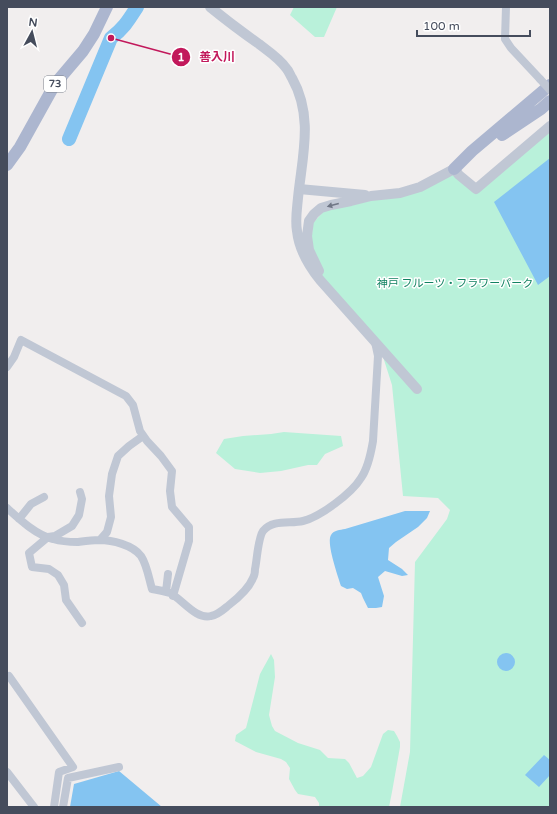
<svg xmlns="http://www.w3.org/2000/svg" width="557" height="814" font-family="'Varela Round','Noto Sans JP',sans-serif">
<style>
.green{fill:#b9f1da}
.water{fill:#84c4f1}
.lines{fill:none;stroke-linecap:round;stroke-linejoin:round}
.river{stroke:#84c4f1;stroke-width:14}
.minor{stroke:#c0c7d4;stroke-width:8}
.tertiary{stroke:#c0c7d4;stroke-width:10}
.primary{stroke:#acb6cf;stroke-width:12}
.minor-bridge{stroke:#c0c7d4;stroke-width:8}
.oneway{fill:#707786}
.labels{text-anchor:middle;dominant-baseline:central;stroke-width:3;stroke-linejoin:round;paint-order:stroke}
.shield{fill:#fff;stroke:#7d828d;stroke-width:1}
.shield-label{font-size:10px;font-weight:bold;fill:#454c5c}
.park-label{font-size:11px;fill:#118261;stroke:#fff}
.leader{fill:none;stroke:#c2185b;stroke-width:1.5}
.callout-dot{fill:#c2185b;stroke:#fff;stroke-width:1.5}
.mark-label{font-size:12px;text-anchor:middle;font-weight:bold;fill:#fff}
.callout-label{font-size:12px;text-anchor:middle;font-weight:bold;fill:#c2185b;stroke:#fff;stroke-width:3;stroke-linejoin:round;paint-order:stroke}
</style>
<rect width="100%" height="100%" fill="#f1eeee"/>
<!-- green -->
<path class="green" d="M 294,7 L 337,7 L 324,37 L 315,37 L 290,15 Z
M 550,130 L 550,807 L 400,807 L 410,752 L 415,562 L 447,519 L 450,510 L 438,498 L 403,496 L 392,385 L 377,338 L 321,276 L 310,258 L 313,223 L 324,211 L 410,192 L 454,169 L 477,191 Z
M 284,432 L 341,436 L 343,446 L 325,454 L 317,465 L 308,465 L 281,471 L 260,473 L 235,469 L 216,453 L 224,439 L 243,436 L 271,434 Z
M 271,654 L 274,660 L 275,677 L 269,715 L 272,726 L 275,731 L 298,743 L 320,750 L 328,758 L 345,759 L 349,763 L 357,778 L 363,776 L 371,767 L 383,734 L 388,730 L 394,731 L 397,736 L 400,742 L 400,747 L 392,792 L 389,807 L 319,807 L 319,803 L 315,797 L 298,794 L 295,790 L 289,779 L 290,768 L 286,762 L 281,759 L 256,752 L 235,741 L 236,735 L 246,728 L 260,674 Z"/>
<!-- water -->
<path class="water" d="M 550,158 L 550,276 L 538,285 L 494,202 Z
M 405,511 L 430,511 L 427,518 L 418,527 L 396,542 L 389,548 L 388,560 L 402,569 L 408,575 L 402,576 L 385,571 L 378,577 L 384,596 L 382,607 L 376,608 L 368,608 L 363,598 L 361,593 L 353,588 L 347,589 L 341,586 C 338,576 326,543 331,535 C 334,530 340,530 345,529 Z
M497 662a9 9 0 1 1 18 0a9 9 0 1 1-18 0Z
M 544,755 L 550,760 L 550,775 L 539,787 L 525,775 Z
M 119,771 L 162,807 L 70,807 L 74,784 Z"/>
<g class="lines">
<!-- river -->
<path class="river" d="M 69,139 L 111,38 C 124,28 128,21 137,7"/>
<!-- minor -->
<path class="minor" d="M 506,7 L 505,39 L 511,48 L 540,79
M 7,367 L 14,357 L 21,340 L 126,396 L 133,405 L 140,431 L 147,441 L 161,456 L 172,471 L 170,491 L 172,507 L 189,527 L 189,541 L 173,596
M 80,492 L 82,499 L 79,515 L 72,526 L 55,536 L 48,537 L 29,553 L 32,567 L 49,569 L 58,575 L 64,585 L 66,600 L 82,623
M 7,508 C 19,519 36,535 53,539 C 60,541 70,542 77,542 C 85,541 92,540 99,540 C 112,540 133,545 141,556 C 147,565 149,579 152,589 C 158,590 164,591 170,593 C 182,599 196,620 211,616 C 218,615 224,609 229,605 C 238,598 249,588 253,578 C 255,575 255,572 255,569 C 257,560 258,538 263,531 C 273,519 290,524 303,521 C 320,517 352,493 361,478 C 368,468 371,453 373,441 L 378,356 L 375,342
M 19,519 L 31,504 L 44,497
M 100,540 L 107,532 L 111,517 L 109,496 L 112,474 L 118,456 L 129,446 L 143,436
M 166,592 L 168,574
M 9,676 L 73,767 L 59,772 L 54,807
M 7,772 L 34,807
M 63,807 L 68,778 L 119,767"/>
<!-- tertiary -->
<path class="tertiary" d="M 210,7 C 226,20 242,32 259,44 C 268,51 279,58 286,68 C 289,71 290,75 292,78 C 314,117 302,157 298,198 C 297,209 295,220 297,231 C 299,250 308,265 320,280 L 417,389
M 299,189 L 365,195
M 319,271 L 309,250 L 307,236 L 309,221 L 314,214 L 321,208 L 331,205 L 351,201 L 371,196 L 400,193 L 420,187 L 454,169 L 459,175 L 476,189 L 550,126"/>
<!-- primary -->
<path class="primary" d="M 502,135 L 541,109 L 550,101
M 7,165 L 20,147 L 55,84 L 83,51 L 94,34 L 107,7
M 454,169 L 472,151 L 550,85"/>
<!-- minor-bridge -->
<path class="minor-bridge" d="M 540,79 L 550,90"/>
</g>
<!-- one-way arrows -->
<defs><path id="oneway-solid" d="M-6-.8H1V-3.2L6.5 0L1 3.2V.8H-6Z"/></defs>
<use class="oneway" href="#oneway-solid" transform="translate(333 205) rotate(165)"/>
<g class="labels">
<!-- shield labels -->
<rect class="shield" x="44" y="76" width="22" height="16" rx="3"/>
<g class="shield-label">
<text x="55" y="84">73</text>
</g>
<!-- park labels -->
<g class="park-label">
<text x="455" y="283">神戸 フルーツ・フラワーパーク</text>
</g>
</g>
<!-- callouts -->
<path class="leader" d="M111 38L181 57"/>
<g class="callout-dot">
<circle cx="111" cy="38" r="4"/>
<circle cx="181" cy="57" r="10"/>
</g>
<g class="mark-label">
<text x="181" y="61">1</text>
</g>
<g class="callout-label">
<text x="217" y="61">善入川</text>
</g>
<!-- border -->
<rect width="557" height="814" fill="none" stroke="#454c5c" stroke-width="16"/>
<!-- north arrow -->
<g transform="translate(32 32) rotate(7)" stroke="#ffffff" stroke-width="3" paint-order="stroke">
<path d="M0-3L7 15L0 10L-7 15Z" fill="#454c5c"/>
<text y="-6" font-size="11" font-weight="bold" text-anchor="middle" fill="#454c5c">N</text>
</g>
<!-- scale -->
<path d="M417 30v6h113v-6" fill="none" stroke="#454c5c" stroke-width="2"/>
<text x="423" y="30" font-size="12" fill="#454c5c" stroke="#ffffff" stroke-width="3" paint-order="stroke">100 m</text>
</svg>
